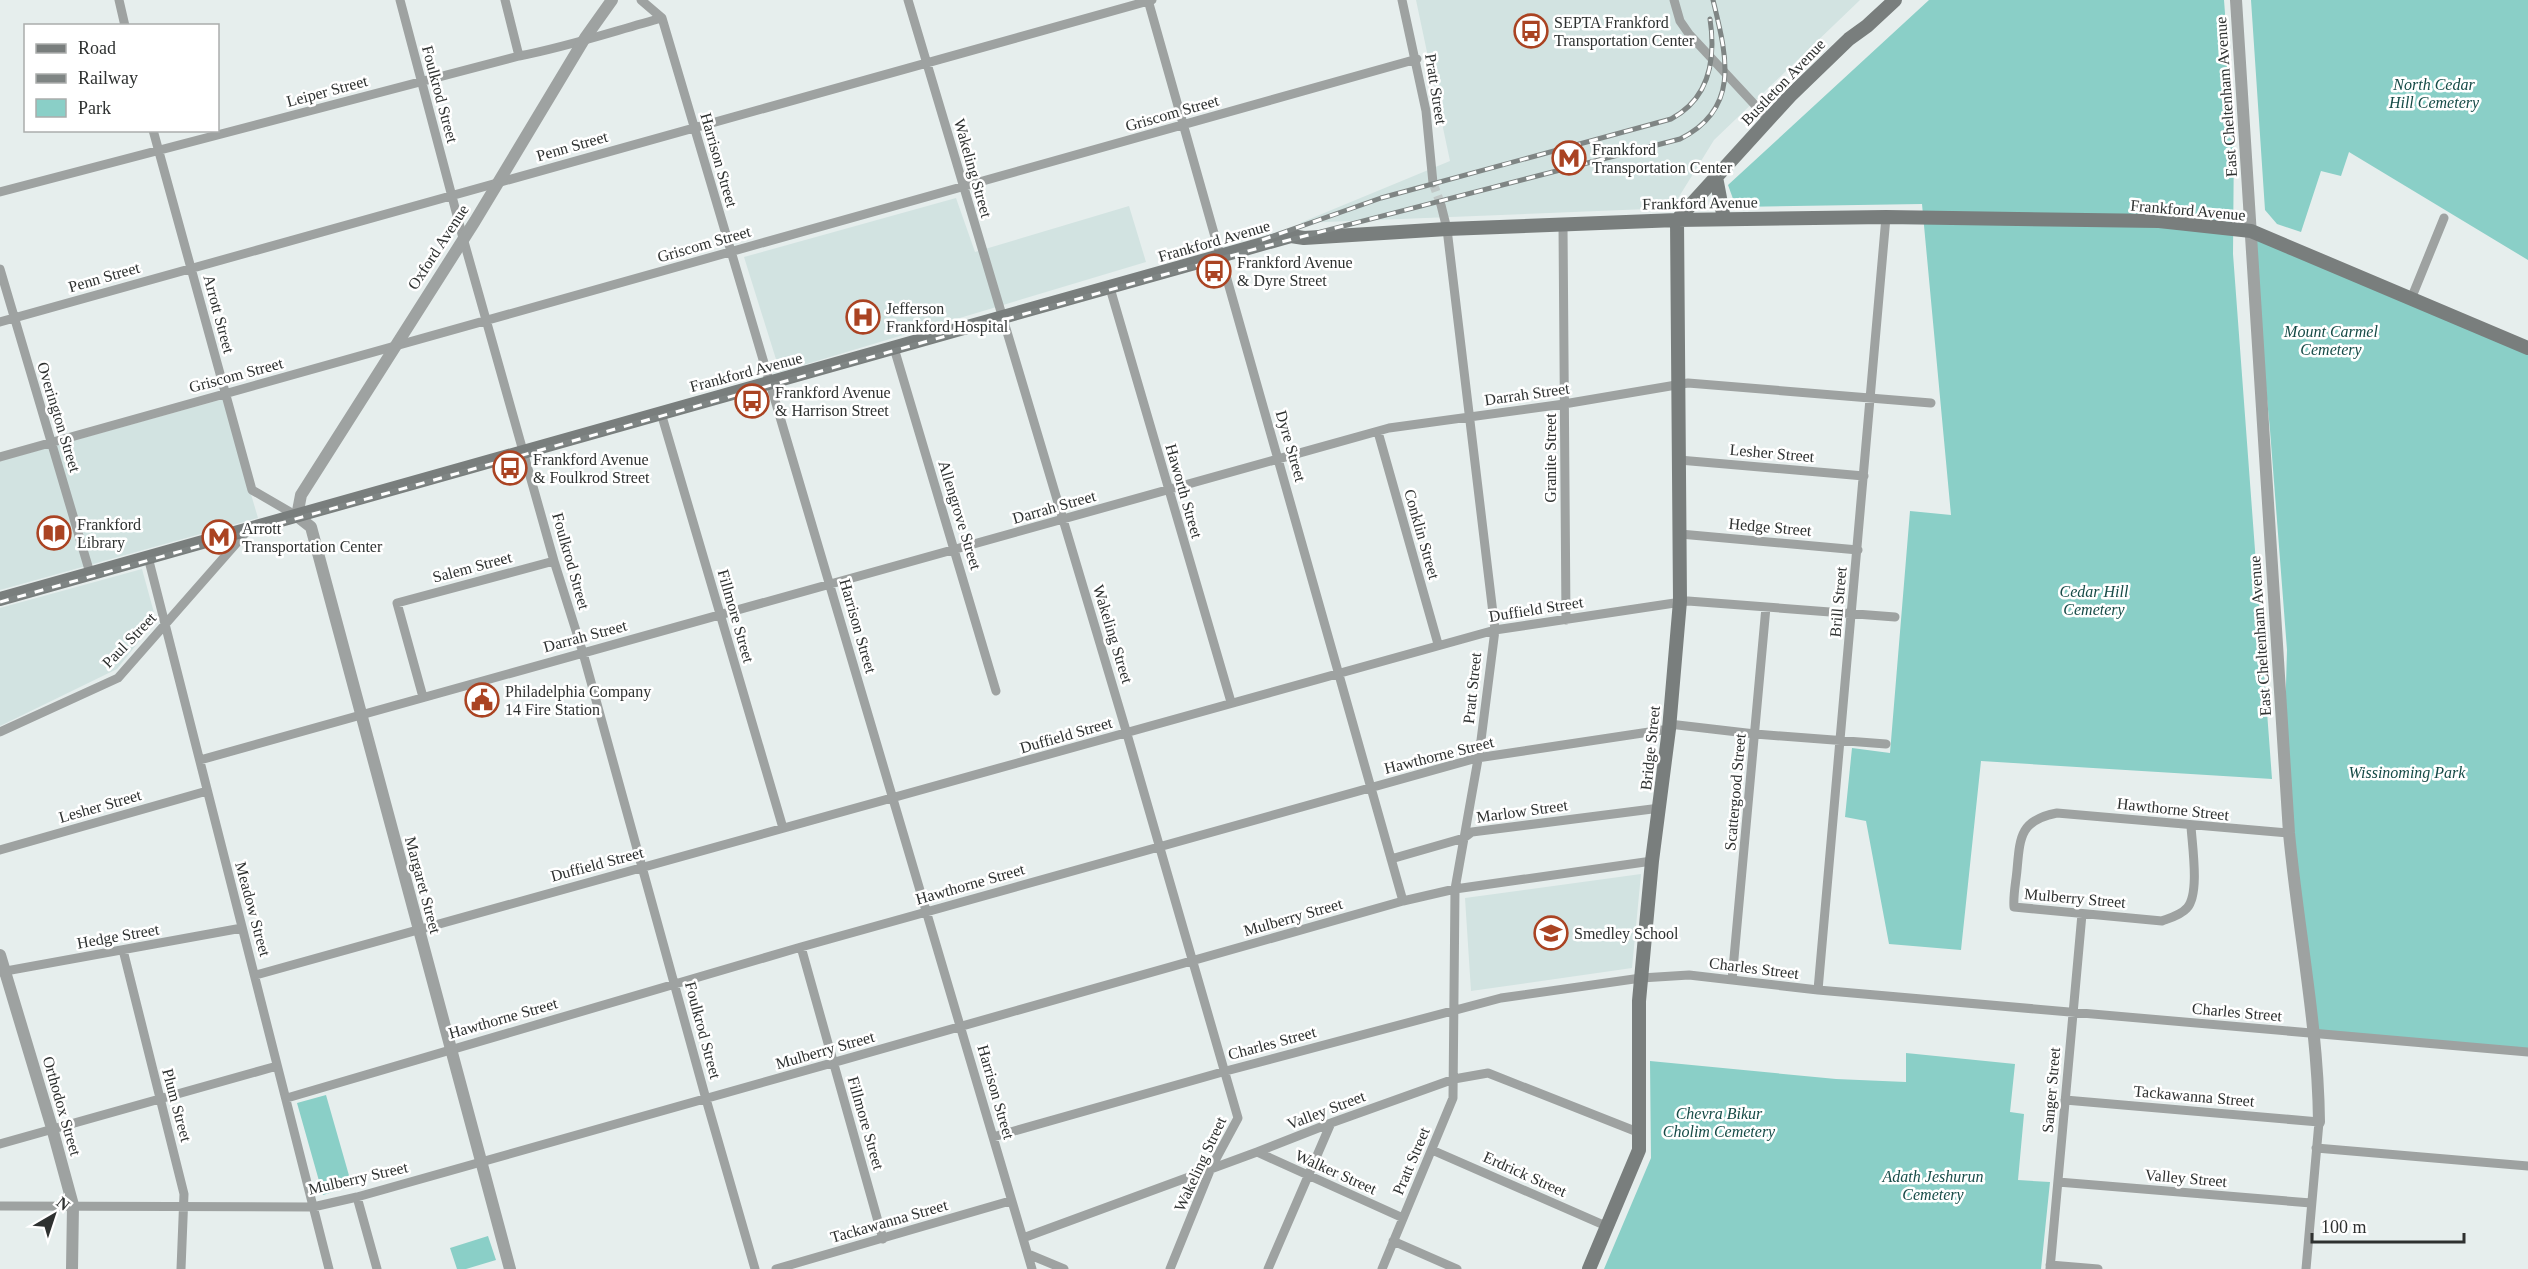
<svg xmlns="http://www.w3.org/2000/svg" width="2528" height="1269" font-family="'Times New Roman',serif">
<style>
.built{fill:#d2e3e1}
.green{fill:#8acfc7}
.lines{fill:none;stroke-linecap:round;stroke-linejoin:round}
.minor-tunnel{stroke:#c1c8c7;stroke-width:9;stroke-dasharray:9 4.5;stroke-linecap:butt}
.minor{stroke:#9ea2a1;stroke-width:9}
.tertiary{stroke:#9ea2a1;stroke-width:12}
.secondary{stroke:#797e7d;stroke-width:14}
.rail-casing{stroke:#7f8584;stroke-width:5}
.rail{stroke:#fff;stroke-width:3;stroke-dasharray:9;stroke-linecap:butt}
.labels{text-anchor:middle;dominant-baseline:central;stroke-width:5;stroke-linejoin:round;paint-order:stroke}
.poi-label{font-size:16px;fill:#2e3130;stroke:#fff;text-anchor:start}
.street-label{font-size:16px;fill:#2e3130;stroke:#fff}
.park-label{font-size:16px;font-style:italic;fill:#164b47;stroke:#fff}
</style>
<rect width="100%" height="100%" fill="#e6eeed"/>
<!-- built -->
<path class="built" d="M 1416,0 L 1860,0 L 1714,140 L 1672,208 L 1300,223 L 1450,161 Z
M 956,198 L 975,252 L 1129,206 L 1146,262 L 780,372 L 744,257 Z
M 223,399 L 258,518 L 0,590 L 0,461 Z
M 142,569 L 156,620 L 117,669 L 0,726 L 0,608 Z
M 1641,874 L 1632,968 L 1471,991 L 1465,898 Z"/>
<!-- green -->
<path class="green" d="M 1929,0 L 2224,0 L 2234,133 L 2233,254 L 2272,779 L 1981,761 L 1961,950 L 1889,944 L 1866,821 L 1845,817 L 1852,748 L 1890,753 L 1910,511 L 1951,515 L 1922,204 L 1736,207 L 1728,185 Z
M 2251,0 L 2528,0 L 2528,260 L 2349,152 L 2341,176 L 2321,171 L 2301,232 L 2277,224 L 2265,210 Z
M 2251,231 L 2528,348 L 2528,1052 L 2314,1033 L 2284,755 L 2287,650 L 2270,430 Z
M 1906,1053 L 2015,1064 L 2010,1112 L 2024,1114 L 2018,1180 L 2050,1182 L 2041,1269 L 1604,1269 L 1651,1158 L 1650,1061 L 1836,1079 L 1906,1082 Z
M 326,1095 L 352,1186 L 323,1195 L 297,1103 Z
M 488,1236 L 496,1260 L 466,1269 L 457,1269 L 450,1248 Z"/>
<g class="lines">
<!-- minor-tunnel -->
<path class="minor-tunnel" d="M 1433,183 L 1441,205"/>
<!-- minor -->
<path class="minor" d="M 119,0 L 125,26
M 400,0 L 463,238 L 554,561 L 583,653 L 706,1099 L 755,1269
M 505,0 L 519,56
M 641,0 L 662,18 L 1032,1269
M 908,0 L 1127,734 L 1238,1118 L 1211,1168 L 1170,1269
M 1148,0 L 1403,901
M 1402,0 L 1426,111 L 1433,183
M 1674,0 L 1680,21 L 1689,34 L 1768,119
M 153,130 L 252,490 L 297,516
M 0,192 L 519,56 C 567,47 614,31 662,18
M 1563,225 L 1566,620
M 0,269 L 90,573
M 1110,288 L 1231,702
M 2411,299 L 2444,218
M 0,322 L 1152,0
M 894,348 L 996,691
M 661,413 L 783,828
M 1378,432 L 1438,644
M 0,457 L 1417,59
M 1679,460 L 1864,476
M 1680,534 L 1858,550
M 148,557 L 329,1269
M 423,697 L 397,603 L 554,561
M 1669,724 L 1755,734 L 1886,744
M 0,732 L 118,678 L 248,530
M 200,760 L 1389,428 L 1564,404 L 1688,383 L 1931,403
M 2191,826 C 2192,845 2200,894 2187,908 C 2181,915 2170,918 2162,921 L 2014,907 C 2013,895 2016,882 2017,870 C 2020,837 2020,820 2057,813 L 2289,833
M 0,850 L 207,791
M 1391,859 L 1464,838 L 1472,832 L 1660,808
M 801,947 L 883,1239
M 123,950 L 184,1194 L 181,1269
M 0,972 L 242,928
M 256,975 L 1495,630 L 1688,601 L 1895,617
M 1732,980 L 1766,607
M 1818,990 L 1886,217
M 287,1098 L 801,947 L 1477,758 L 1669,729
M 2065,1100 L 2319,1122 L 2306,1269
M 993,1137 L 1226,1071 L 1501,998 L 1641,978 L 1689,975 L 1818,990 L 2528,1052
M 0,1144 L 277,1066
M 2316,1148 L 2528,1166
M 1432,1150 L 1606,1226
M 1257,1152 L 1403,1218
M 2058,1182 L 2311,1203
M 357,1197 L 377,1269
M 0,1206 L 313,1207 L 357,1197 C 706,1098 1054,1001 1403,901 L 1455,889 L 1652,861
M 1023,1238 L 1257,1152 L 1331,1123 L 1454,1079 L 1488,1073 L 1640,1133
M 1393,1241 L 1457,1269
M 1028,1254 L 1064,1269
M 2050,1265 L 2098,1269
M 776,1269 L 1010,1201
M 1268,1269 L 1331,1123
M 1382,1269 L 1453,1098 L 1455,889 L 1480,748 L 1495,630 L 1447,229 L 1441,205
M 2050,1269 L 2082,914"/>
<!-- tertiary -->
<path class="tertiary" d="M 2236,0 L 2289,833 C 2298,929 2318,1025 2319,1122
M 0,955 L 52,1128 L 73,1205 L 72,1269
M 510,1269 L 311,527 L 297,516 L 301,495 L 308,484 L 475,221 L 585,38 L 612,0"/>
<!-- secondary -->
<path class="secondary" d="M 1716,177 L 1724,219
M 1677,220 L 1790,96 L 1849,39 L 1867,26 L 1895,0
M 0,599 L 1291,236 L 1304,238 L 1447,229 L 1677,220 L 1886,217 L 2159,221 L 2251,231 L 2528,348
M 1589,1269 L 1639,1150 L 1639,1001 L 1652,861 L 1669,729 L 1680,601 L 1677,220"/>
<!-- rail casing -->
<g class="rail-casing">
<path id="rail" d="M 1262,240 L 1381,198 L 1671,119 C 1710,98 1716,59 1710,19
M 0,602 L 1266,246 L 1680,139 C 1742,108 1726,54 1713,0"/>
</g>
<!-- rail -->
<use href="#rail" class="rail"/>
</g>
<!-- icons -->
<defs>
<g id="bus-ring" transform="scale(1.725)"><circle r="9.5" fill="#fff" stroke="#aa4322" stroke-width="1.5"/><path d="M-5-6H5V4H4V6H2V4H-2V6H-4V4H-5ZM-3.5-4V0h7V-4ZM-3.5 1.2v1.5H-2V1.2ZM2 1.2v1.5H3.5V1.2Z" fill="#aa4322"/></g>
<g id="metro-ring" transform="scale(1.725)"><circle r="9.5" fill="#fff" stroke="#aa4322" stroke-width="1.5"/><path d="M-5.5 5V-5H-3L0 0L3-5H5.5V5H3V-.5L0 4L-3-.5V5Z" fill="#aa4322"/></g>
<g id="hospital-ring" transform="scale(1.725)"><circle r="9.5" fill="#fff" stroke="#aa4322" stroke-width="1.5"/><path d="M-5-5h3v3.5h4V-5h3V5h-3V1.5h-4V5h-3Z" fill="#aa4322"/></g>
<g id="library-ring" transform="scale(1.725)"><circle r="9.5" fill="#fff" stroke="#aa4322" stroke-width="1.5"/><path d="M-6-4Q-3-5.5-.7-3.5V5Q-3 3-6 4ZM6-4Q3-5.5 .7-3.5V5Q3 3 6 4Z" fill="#aa4322"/></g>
<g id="civic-ring" transform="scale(1.725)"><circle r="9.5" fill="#fff" stroke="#aa4322" stroke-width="1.5"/><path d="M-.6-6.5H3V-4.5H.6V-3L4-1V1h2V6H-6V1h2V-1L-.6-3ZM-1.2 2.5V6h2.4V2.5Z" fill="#aa4322"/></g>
<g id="school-ring" transform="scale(1.725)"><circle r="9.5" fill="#fff" stroke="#aa4322" stroke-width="1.5"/><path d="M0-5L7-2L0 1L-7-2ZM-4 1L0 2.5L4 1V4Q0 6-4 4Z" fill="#aa4322"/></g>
</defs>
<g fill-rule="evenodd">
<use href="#bus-ring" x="1531" y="31"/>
<use href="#metro-ring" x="1569" y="158"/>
<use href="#bus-ring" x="1214" y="271"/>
<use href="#hospital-ring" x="863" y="317"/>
<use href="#bus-ring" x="752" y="401"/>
<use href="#bus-ring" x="510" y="468"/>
<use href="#library-ring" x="54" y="533"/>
<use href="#metro-ring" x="219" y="537"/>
<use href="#civic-ring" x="482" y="700"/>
<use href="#school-ring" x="1551" y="933"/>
</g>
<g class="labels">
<!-- poi labels -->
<g class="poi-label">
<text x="1554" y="22">SEPTA Frankford<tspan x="1554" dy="18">Transportation Center</tspan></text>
<text x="1592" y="149">Frankford<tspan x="1592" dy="18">Transportation Center</tspan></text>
<text x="1237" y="262">Frankford Avenue<tspan x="1237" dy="18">&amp; Dyre Street</tspan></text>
<text x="886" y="308">Jefferson<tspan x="886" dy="18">Frankford Hospital</tspan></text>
<text x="775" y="392">Frankford Avenue<tspan x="775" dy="18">&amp; Harrison Street</tspan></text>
<text x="533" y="459">Frankford Avenue<tspan x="533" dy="18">&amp; Foulkrod Street</tspan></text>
<text x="77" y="524">Frankford<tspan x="77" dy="18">Library</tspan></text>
<text x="242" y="528">Arrott<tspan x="242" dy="18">Transportation Center</tspan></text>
<text x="505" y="691">Philadelphia Company<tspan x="505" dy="18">14 Fire Station</tspan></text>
<text x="1574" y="933">Smedley School</text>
</g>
<!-- street labels -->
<g class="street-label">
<text transform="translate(1783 82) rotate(-46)">Bustleton Avenue</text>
<text transform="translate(1436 89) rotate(81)">Pratt Street</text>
<text transform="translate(327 91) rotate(-15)">Leiper Street</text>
<text transform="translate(440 94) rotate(75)">Foulkrod Street</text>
<text transform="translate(2226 97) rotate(-94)">East Cheltenham Avenue</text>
<text transform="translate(1172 113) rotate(-16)">Griscom Street</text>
<text transform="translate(572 146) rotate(-16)">Penn Street</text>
<text transform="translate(719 160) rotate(74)">Harrison Street</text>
<text transform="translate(973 168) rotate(74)">Wakeling Street</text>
<text transform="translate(1700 203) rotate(-1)">Frankford Avenue</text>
<text transform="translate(2188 210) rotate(5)">Frankford Avenue</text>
<text transform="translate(1214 241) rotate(-16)">Frankford Avenue</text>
<text transform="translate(704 244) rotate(-16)">Griscom Street</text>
<text transform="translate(438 247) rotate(-57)">Oxford Avenue</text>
<text transform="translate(104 277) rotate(-16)">Penn Street</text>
<text transform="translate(219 314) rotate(75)">Arrott Street</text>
<text transform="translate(746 372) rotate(-15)">Frankford Avenue</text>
<text transform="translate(236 375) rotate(-15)">Griscom Street</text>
<text transform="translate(1527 394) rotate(-8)">Darrah Street</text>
<text transform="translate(59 417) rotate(73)">Overington Street</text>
<text transform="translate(1291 446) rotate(74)">Dyre Street</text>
<text transform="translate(1772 453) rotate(5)">Lesher Street</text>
<text transform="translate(1550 458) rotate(-90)">Granite Street</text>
<text transform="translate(1184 491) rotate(74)">Haworth Street</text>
<text transform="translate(1054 507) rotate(-16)">Darrah Street</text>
<text transform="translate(960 515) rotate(73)">Allengrove Street</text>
<text transform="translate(1770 527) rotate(5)">Hedge Street</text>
<text transform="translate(1422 534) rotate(74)">Conklin Street</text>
<text transform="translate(571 561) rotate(74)">Foulkrod Street</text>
<text transform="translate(472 567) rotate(-15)">Salem Street</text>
<text transform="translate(1838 602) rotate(-85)">Brill Street</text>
<text transform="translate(1536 609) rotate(-9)">Duffield Street</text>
<text transform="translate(736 616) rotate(74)">Fillmore Street</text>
<text transform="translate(858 626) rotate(74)">Harrison Street</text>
<text transform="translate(1113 634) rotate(73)">Wakeling Street</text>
<text transform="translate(585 636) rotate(-15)">Darrah Street</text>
<text transform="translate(2260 636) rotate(-94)">East Cheltenham Avenue</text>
<text transform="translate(129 640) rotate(-46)">Paul Street</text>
<text transform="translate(1472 688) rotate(-84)">Pratt Street</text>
<text transform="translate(1066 735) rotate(-16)">Duffield Street</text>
<text transform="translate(1650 748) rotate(-84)">Bridge Street</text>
<text transform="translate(1439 755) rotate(-14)">Hawthorne Street</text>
<text transform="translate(1735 792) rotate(-85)">Scattergood Street</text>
<text transform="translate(100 806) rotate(-16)">Lesher Street</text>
<text transform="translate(2173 809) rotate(6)">Hawthorne Street</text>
<text transform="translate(1522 811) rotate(-8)">Marlow Street</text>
<text transform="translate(597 864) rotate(-15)">Duffield Street</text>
<text transform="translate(970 884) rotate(-16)">Hawthorne Street</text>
<text transform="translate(423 885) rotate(75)">Margaret Street</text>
<text transform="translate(2075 898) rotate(5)">Mulberry Street</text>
<text transform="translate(253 909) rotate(75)">Meadow Street</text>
<text transform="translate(1293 917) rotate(-16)">Mulberry Street</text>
<text transform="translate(118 936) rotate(-10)">Hedge Street</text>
<text transform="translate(1754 968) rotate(7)">Charles Street</text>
<text transform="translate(2237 1012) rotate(5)">Charles Street</text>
<text transform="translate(503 1018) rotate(-16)">Hawthorne Street</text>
<text transform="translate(703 1030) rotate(75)">Foulkrod Street</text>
<text transform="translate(1272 1043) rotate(-15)">Charles Street</text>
<text transform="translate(825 1050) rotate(-16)">Mulberry Street</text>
<text transform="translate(2051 1090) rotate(-85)">Sanger Street</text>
<text transform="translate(996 1092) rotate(74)">Harrison Street</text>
<text transform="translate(2194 1096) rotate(5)">Tackawanna Street</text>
<text transform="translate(177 1105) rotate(75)">Plum Street</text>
<text transform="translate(62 1106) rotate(74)">Orthodox Street</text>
<text transform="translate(1326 1110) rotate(-21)">Valley Street</text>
<text transform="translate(866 1123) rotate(74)">Fillmore Street</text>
<text transform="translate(1411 1161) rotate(-67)">Pratt Street</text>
<text transform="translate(1200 1164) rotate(-65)">Wakeling Street</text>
<text transform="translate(1336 1172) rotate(24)">Walker Street</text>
<text transform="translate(1525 1174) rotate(24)">Erdrick Street</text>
<text transform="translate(358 1178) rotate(-13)">Mulberry Street</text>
<text transform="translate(2186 1178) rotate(5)">Valley Street</text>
<text transform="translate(889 1221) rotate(-16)">Tackawanna Street</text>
</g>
<!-- park labels -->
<g class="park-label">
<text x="2434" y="84">North Cedar<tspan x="2434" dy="18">Hill Cemetery</tspan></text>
<text x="2331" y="331">Mount Carmel<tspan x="2331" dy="18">Cemetery</tspan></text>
<text x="2094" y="591">Cedar Hill<tspan x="2094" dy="18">Cemetery</tspan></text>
<text x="2407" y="772">Wissinoming Park</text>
<text x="1719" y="1113">Chevra Bikur<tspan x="1719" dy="18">Cholim Cemetery</tspan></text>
<text x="1933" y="1176">Adath Jeshurun<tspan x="1933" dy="18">Cemetery</tspan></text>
</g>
</g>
<!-- legend -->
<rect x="24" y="24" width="195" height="108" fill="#ffffff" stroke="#abadac" stroke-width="1.5"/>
<rect x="36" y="44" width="30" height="9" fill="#797e7d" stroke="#abadac" stroke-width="1.5"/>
<text x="78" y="54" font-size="18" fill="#2e3130">Road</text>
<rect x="36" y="74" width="30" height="9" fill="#7f8584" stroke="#abadac" stroke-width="1.5"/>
<text x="78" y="84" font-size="18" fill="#2e3130">Railway</text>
<rect x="36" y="99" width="30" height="18" fill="#8acfc7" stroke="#abadac" stroke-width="1.5"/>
<text x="78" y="114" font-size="18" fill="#2e3130">Park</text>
<!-- north arrow -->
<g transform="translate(54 1215) rotate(39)" stroke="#ffffff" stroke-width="4.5" paint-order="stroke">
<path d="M0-4.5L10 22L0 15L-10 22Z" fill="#2e3130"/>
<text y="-9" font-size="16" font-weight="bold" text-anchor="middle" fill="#2e3130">N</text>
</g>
<!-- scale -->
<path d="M2312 1233v9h152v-9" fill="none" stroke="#2e3130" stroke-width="3"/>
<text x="2321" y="1233" font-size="18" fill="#2e3130" stroke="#ffffff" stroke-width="4.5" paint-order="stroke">100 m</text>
</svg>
